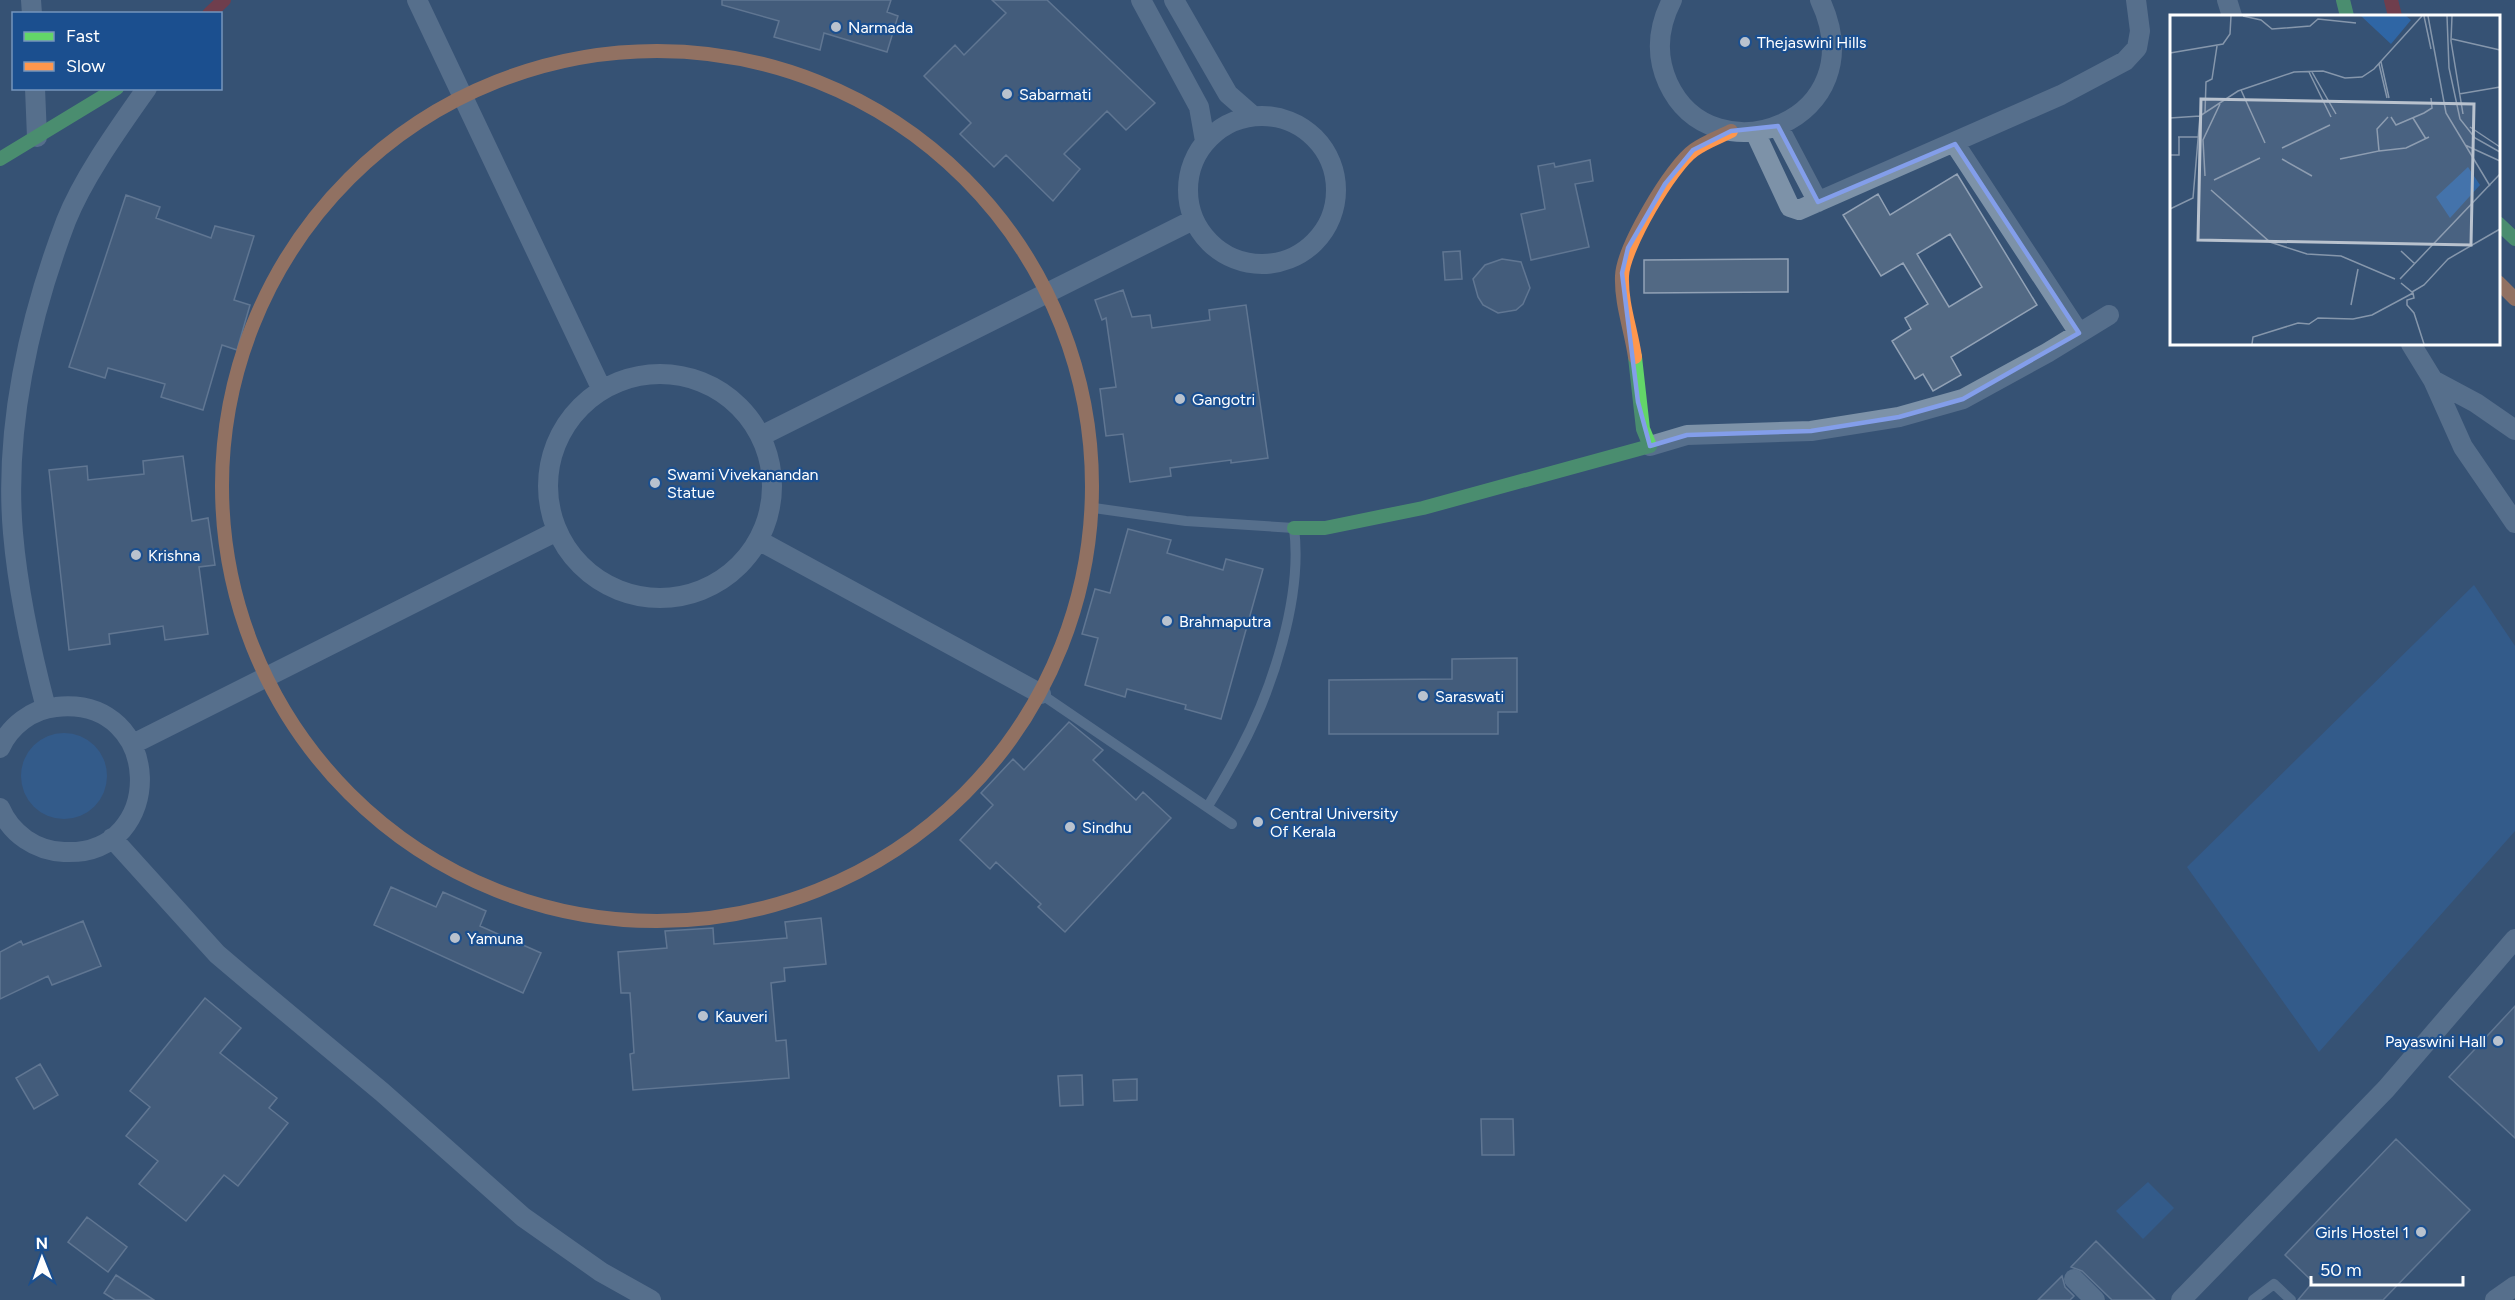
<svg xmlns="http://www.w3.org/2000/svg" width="2515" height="1300" font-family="Figtree,sans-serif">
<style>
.green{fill:#2f66a5}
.building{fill:#526984;stroke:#92a2b6;stroke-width:1.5;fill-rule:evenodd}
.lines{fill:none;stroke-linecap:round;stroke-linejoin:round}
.lane{stroke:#7d92a8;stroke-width:10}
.street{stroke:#7d92a8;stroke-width:20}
.fast{stroke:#63d668;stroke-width:14}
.slow{stroke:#ff974d;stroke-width:14}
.jam{stroke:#b3261e;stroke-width:14}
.marked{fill:none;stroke:#839eea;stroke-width:4.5;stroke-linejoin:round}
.poi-dot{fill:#b9c2ce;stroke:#1b4f8f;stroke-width:2}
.labels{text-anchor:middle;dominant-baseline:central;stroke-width:4.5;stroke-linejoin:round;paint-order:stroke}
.poi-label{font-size:16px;fill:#fff;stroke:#1b4f8f;text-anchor:start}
.inset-road{fill:none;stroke:#8697ac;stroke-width:1.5}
.view{fill:#b9c2ce;fill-opacity:0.15;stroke:#b9c2ce;stroke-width:3}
.inset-edge{fill:none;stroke:#fff;stroke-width:3}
</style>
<rect width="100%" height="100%" fill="#365274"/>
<!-- green -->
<path class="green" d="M 2474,585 L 2515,646 L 2515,831 L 2319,1052 L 2187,867 Z
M21 776a43 43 0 1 1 86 0a43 43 0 1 1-86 0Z
M 2148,1182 L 2174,1208 L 2143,1239 L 2116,1211 Z"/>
<!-- building -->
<path class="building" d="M 722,0 L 891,0 L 887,12 L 898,16 L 887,52 L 824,33 L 820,50 L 774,37 L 779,21 L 722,5 Z
M 992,0 L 1047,0 L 1155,103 L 1126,130 L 1107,111 L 1064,154 L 1080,169 L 1053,201 L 1006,155 L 994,167 L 960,134 L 971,123 L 924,76 L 955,45 L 964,55 L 1006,13 Z
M 1590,160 L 1593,181 L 1575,184 L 1589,247 L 1531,260 L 1521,214 L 1545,209 L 1538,166 L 1554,163 L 1555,167 Z
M 1957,174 L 2037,305 L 1951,357 L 1961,375 L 1933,391 L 1923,374 L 1915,379 L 1892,341 L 1911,329 L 1905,318 L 1928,304 L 1903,263 L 1881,276 L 1843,215 L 1878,194 L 1890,215 ZM 1950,234 L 1982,287 L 1949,307 L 1917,254 Z
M 126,195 L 160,207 L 156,218 L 211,238 L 215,226 L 254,236 L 234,300 L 250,305 L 237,350 L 222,345 L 203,410 L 161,397 L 165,384 L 108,368 L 105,378 L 69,367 Z
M 1460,251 L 1462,279 L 1445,280 L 1443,252 Z
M 1502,259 L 1521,262 L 1530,288 L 1523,304 L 1516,310 L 1498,313 L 1483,305 L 1478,297 L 1473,279 L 1485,265 Z
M 1788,259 L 1788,292 L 1644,293 L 1644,260 Z
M 1123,290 L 1132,317 L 1150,315 L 1152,328 L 1210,320 L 1209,310 L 1246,305 L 1268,458 L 1231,463 L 1231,460 L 1170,468 L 1171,476 L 1130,482 L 1123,434 L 1106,436 L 1100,389 L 1116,387 L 1106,318 L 1102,320 L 1095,300 Z
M 183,456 L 192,521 L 208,518 L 215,565 L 199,567 L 208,634 L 165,640 L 163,626 L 109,634 L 110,644 L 69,650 L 49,470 L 87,466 L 88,480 L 144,474 L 143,461 Z
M 1128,529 L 1171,540 L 1167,553 L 1223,570 L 1226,559 L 1263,569 L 1221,719 L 1185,709 L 1186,705 L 1127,689 L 1125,697 L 1085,685 L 1098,638 L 1082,634 L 1095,589 L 1110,593 Z
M 1517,658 L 1517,712 L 1498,712 L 1498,734 L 1329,734 L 1329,680 L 1452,679 L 1452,659 Z
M 1069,722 L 1103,750 L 1093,760 L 1136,800 L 1143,792 L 1171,818 L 1065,932 L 1038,907 L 1041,904 L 996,862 L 990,869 L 960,840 L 993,805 L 981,793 L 1013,759 L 1024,770 Z
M 391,887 L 436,907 L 443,892 L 486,911 L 480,926 L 541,953 L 523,993 L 374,925 Z
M 821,918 L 826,964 L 784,968 L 785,981 L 771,983 L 776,1041 L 786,1040 L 789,1078 L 633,1090 L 630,1054 L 634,1053 L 630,993 L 621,993 L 618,952 L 667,948 L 665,931 L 713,928 L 714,944 L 787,938 L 785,922 Z
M 83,921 L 101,966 L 52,985 L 48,976 L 0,999 L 0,952 L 21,941 L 23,945 Z
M 205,998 L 241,1028 L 220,1053 L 277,1098 L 269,1108 L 288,1123 L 238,1186 L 224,1175 L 186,1221 L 139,1184 L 158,1161 L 126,1136 L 150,1107 L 130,1091 Z
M 2515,1006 L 2515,1138 L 2449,1077 Z
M 40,1064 L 58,1095 L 34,1109 L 16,1078 Z
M 1082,1075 L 1083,1105 L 1060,1106 L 1058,1076 Z
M 1137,1079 L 1137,1100 L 1114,1101 L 1113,1080 Z
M 1481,1119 L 1513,1119 L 1514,1155 L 1482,1155 Z
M 2396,1139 L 2470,1210 L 2383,1300 L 2298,1300 L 2313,1282 L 2285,1255 Z
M 87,1217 L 127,1247 L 108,1272 L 68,1242 Z
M 2096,1241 L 2155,1300 L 2112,1300 L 2082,1271 L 2071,1267 Z
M 116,1275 L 154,1300 L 115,1300 L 104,1293 Z
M 2062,1276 L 2065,1287 L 2074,1296 L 2070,1300 L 2038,1300 Z"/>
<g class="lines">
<!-- lane -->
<path class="lane" d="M 1094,508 L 1186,521 L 1294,528 C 1303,597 1272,690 1240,750 C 1230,769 1219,788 1208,806
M 1041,694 L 1232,824
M 2253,1300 L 2274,1284 L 2291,1300"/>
<!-- street -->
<path class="street" d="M 31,0 L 32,14
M 417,0 L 602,390
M 1141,0 L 1199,107 L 1205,141
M 1174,0 L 1228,94 L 1252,115
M 1672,0 C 1658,27 1655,54 1668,83 C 1713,181 1877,121 1820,0
M 2227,0 L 2232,16
M 35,88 L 37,137
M1188 190a74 74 0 1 1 148 0a74 74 0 1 1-148 0Z
M 1778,126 L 1818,202
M 1755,132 L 1790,207 L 1799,210 L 2061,95 L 2125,61 L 2137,48 L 2140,31 L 2136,0
M 1955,144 L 2079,333
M 2411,344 L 2433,380 L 2463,447 L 2515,523
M548 486a112 112 0 1 1 224 0a112 112 0 1 1-224 0Z
M 2433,380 L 2476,403 L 2515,430
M 761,436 L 1193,220
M 1650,446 L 1687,435 L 1811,431 L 1899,417 L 1963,399 L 2047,353 L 2109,315
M 758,540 L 1041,694
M 46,708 C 31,651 18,592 13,533 C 4,429 29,318 66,221 C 84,176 119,128 147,88
M 133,744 L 557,531
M 0,748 C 10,726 32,709 56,707 C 165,695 168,857 64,852 C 36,851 11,834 0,808
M 112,838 L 217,954 L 256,987 L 382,1092 L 523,1217 L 601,1272 L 651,1300
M 2074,1279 L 2095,1300
M 2181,1300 L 2386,1089 L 2515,939
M 2495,1300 L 2515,1286"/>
<!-- fast -->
<path class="fast" d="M 2343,0 L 2347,16
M 0,159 L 117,88
M 2498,223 L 2515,239
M 1294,528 L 1325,528 L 1423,508 L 1650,446 L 1643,429 L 1635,357"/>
<!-- slow -->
<path class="slow" d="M222 486a435 435 0 1 1 870 0a435 435 0 1 1-870 0Z
M 2498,282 L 2515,299
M 1635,357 C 1631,329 1621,304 1622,276 C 1623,248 1671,166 1694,150 C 1705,142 1719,137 1731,131"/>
<!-- jam -->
<path class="jam" d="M 2391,0 L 2395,16
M 209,14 L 224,0"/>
</g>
<!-- marked area -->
<path d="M0 0H2515V1300H0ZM 1778,126 L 1818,202 L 1955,144 L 2079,333 L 1963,399 L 1899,417 L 1811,431 L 1687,435 L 1650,446 L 1638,402 L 1622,273 L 1628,248 L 1665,184 L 1693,150 L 1731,131 Z" fill="#365274" fill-opacity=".55" fill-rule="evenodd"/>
<path class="marked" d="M 1778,126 L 1818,202 L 1955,144 L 2079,333 L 1963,399 L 1899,417 L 1811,431 L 1687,435 L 1650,446 L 1638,402 L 1622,273 L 1628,248 L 1665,184 L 1693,150 L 1731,131 Z"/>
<!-- markers -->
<g class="poi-dot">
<circle cx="836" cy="27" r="6"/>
<circle cx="1745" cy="42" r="6"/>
<circle cx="1007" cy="94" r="6"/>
<circle cx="1180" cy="399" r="6"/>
<circle cx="655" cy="483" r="6"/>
<circle cx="136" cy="555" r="6"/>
<circle cx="1167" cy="621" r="6"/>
<circle cx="1423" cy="696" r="6"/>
<circle cx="1258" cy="822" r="6"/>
<circle cx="1070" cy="827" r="6"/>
<circle cx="455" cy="938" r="6"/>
<circle cx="703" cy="1016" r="6"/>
<circle cx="2498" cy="1041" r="6"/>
<circle cx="2421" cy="1232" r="6"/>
</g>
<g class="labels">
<!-- poi labels -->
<g class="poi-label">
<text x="848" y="27">Narmada</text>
<text x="1757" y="42">Thejaswini Hills</text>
<text x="1019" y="94">Sabarmati</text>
<text x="1192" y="399">Gangotri</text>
<text x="667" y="474">Swami Vivekanandan<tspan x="667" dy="18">Statue</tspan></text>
<text x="148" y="555">Krishna</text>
<text x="1179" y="621">Brahmaputra</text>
<text x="1435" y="696">Saraswati</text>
<text x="1270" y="813">Central University<tspan x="1270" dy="18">Of Kerala</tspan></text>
<text x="1082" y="827">Sindhu</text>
<text x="467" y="938">Yamuna</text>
<text x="715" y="1016">Kauveri</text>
<text x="2486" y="1041" text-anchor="end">Payaswini Hall</text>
<text x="2409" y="1232" text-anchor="end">Girls Hostel 1</text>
</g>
</g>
<!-- overview -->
<g transform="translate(2170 15)">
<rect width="330" height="330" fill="#365274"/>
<path d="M 191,1 L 236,1 L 241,5 L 221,29 ZM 298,152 L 310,170 L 280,203 L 266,182 Z" fill="#2f66a5"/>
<path class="inset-road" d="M 73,1 L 91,5 L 102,14 L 140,11 L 148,4 L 186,8M 254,1 L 261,34M 258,1 L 276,98 L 320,171M 277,1 L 279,53 L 290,104 L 305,123 L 330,137M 282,1 L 281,26 L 293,99M 282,24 L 330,35M 0,38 L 53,29 L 60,19 L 61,1M 211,47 L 219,83M 209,49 L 217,83M 139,57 L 161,102M 142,57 L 166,99M 71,75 L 95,128M 289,79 L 330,72M 35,98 L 36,67 L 42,64 L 47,31M 221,102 L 226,110 L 254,98 L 262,93 L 261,83M 0,103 L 30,101 L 68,76 L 124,57 L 153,56 L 175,63 L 192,62 L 204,54 L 252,1M 243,103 L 256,124M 300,112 L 330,132M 8,122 L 28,122M 295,130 L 330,146M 112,133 L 160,110M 209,136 L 236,133 L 259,122M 0,140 L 9,140 L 9,122M 112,144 L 142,161M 170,144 L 209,136 L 207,114 L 218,102M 35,161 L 33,125 L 50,89M 44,165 L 90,143M 41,175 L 100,227 L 137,239 L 171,241 L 225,264M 0,194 L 23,183 L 30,101M 231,236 L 245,249M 230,264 L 330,159M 231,268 L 243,278 L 244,283 L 237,285 L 237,290 L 244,298 L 254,329M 242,277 L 254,270 L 278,244 L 330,214M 181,290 L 188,254M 82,329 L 83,322 L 128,308 L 139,309 L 148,303 L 183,304 L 202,300 L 243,278"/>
<path class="view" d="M 31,84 L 304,89 L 301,230 L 28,225 Z"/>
<rect width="330" height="330" class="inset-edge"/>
</g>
<!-- legend -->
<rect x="12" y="12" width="210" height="78" fill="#1b4f8f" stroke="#7695bc" stroke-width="1.5"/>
<rect x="24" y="32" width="30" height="9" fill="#63d668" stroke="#7695bc" stroke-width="1.5"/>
<text x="66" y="42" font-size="18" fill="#ffffff">Fast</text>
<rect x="24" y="62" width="30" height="9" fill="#ff974d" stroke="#7695bc" stroke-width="1.5"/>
<text x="66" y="72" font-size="18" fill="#ffffff">Slow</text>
<!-- north arrow -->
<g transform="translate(42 1258) rotate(359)" stroke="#1b4f8f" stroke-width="4.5" paint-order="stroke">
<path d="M0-4.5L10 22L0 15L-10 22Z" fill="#ffffff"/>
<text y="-9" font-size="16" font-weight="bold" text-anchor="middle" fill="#ffffff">N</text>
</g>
<!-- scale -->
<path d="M2311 1276v9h152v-9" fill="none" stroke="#ffffff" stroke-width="3"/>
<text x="2320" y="1276" font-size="18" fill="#ffffff" stroke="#1b4f8f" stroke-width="4.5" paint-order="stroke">50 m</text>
</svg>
